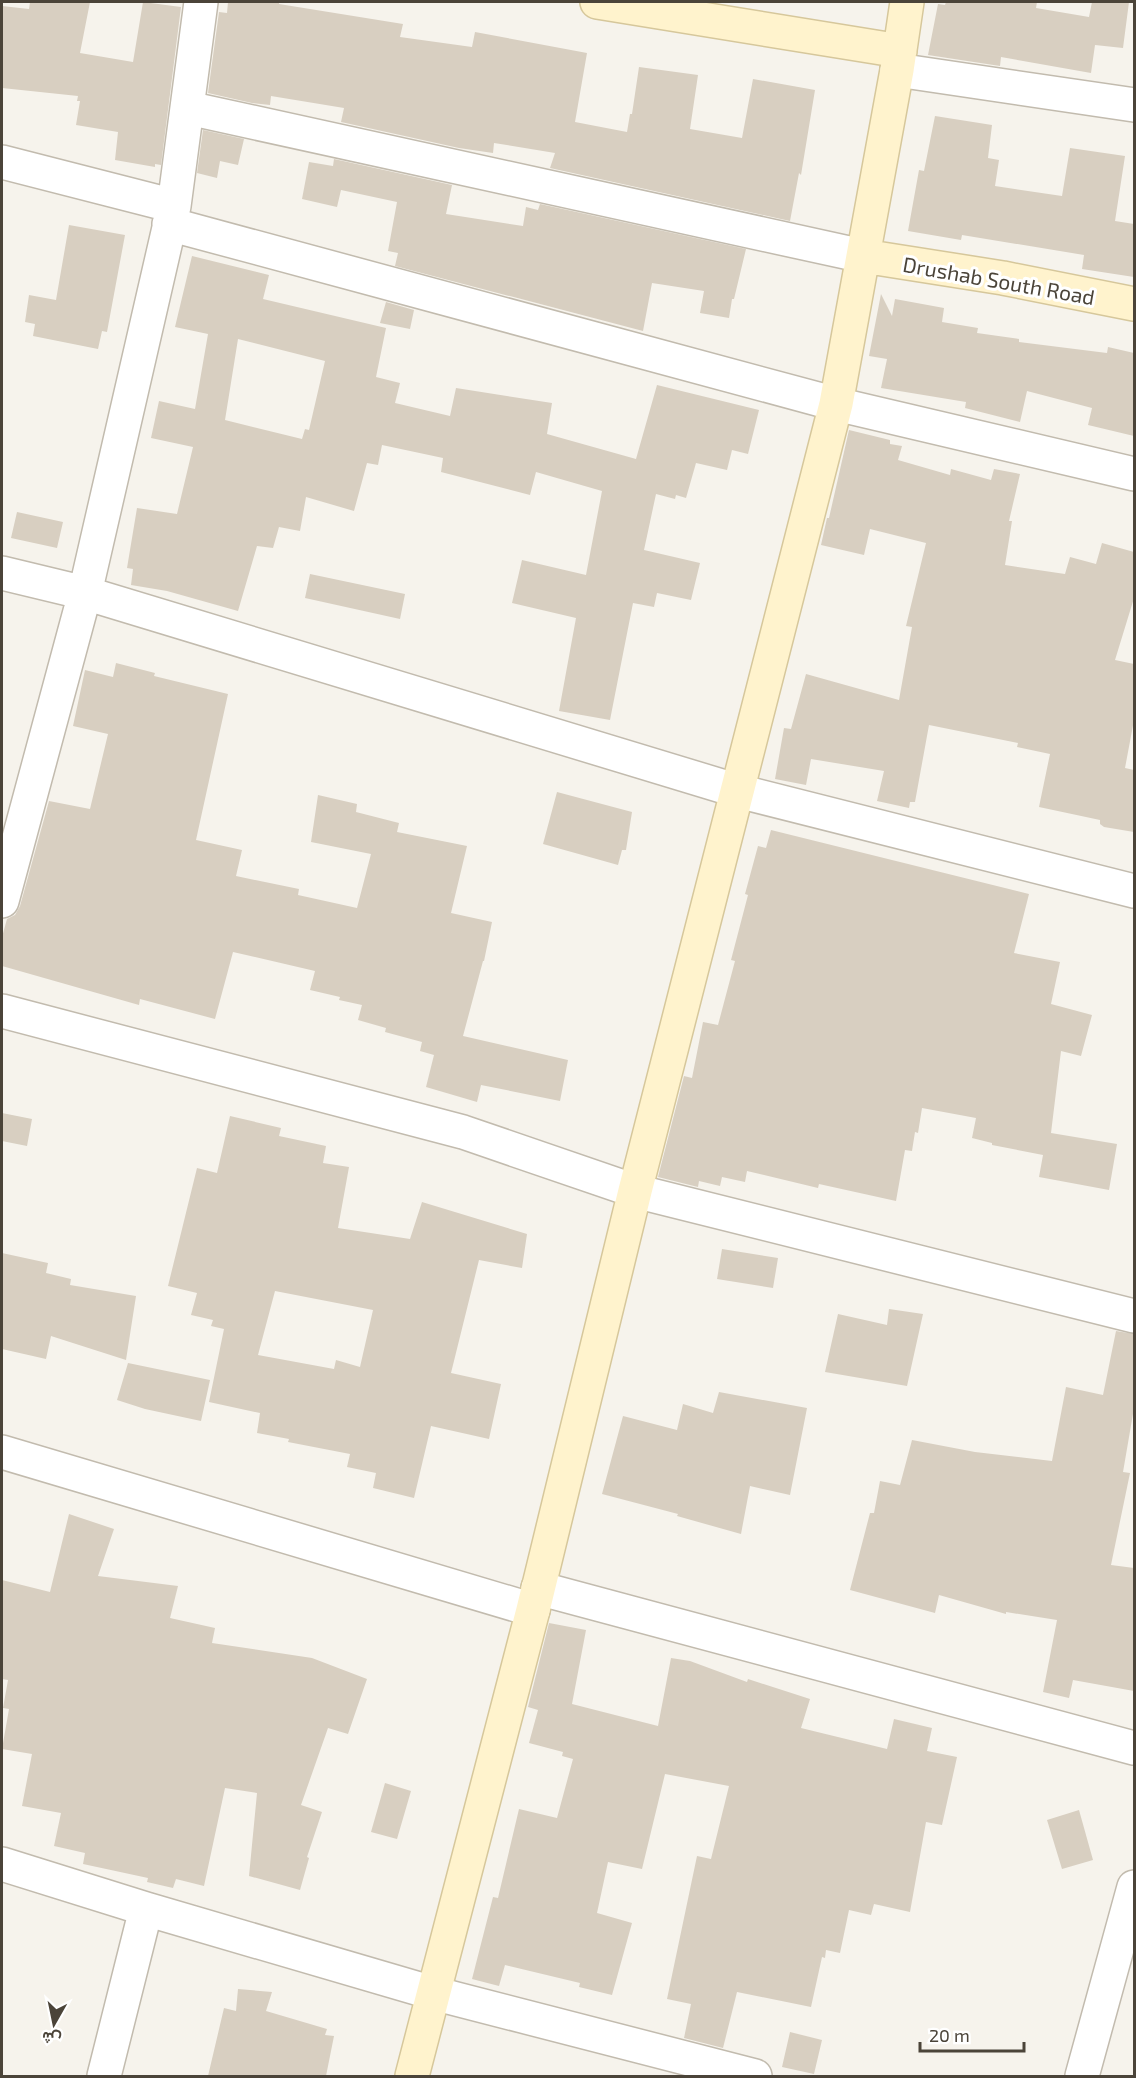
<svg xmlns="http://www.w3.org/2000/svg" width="1136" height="2078" viewBox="0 0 1136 2078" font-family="'Exo 2',Vazirmatn,sans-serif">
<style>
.building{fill:#d8cfc1;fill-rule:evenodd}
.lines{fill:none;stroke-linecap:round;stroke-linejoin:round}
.street-casing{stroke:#c2bbae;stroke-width:36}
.secondary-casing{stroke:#d6c79b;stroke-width:36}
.street{stroke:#fff;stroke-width:33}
.secondary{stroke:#fff3cd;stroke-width:33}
.labels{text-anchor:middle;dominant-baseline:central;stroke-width:6;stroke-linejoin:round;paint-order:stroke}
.street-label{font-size:21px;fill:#4b4439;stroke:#fff}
</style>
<rect width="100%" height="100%" fill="#f6f3ec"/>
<!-- building -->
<path class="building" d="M 30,2 L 90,2 L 80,53 L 133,62 L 143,2 L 181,7 L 161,165 L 155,164 L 155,167 L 115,160 L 118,132 L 76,125 L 80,101 L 77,101 L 78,96 L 2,88 L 2,6 L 29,9 Z
M 228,2 L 279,2 L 279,4 L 403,24 L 400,37 L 472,47 L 475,32 L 587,53 L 575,122 L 627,132 L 630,114 L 632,114 L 639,67 L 698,75 L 690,129 L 742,138 L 753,79 L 815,90 L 801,175 L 799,173 L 790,221 L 550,168 L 555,153 L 494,143 L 493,153 L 459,148 L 341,122 L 344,108 L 271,96 L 270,105 L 252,103 L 208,93 L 219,12 L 227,13 Z
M 946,2 L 1037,2 L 1036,8 L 1089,17 L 1092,2 L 1129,2 L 1123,48 L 1095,45 L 1091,73 L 1001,57 L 1000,66 L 928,55 L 938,4 L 945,5 Z
M 935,116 L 992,125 L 988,158 L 999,160 L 995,186 L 1062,196 L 1070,148 L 1125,156 L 1115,221 L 1134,224 L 1134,277 L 1082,269 L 1084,255 L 962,235 L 961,240 L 908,231 L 919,170 L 924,171 Z
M 203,130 L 244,139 L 238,165 L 220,161 L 217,178 L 197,173 Z
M 334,159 L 452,185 L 446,214 L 523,226 L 526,207 L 538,210 L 540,204 L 746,249 L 734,299 L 732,299 L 729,318 L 700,313 L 704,291 L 652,283 L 643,331 L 395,266 L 398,253 L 388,251 L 397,202 L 341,190 L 337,207 L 302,199 L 309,162 L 333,166 Z
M 69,225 L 125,235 L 107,332 L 102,331 L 98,349 L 33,336 L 35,324 L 25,322 L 29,295 L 56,300 Z
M 192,256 L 269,275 L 263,299 L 386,328 L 376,377 L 400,383 L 395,403 L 450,416 L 456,388 L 552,403 L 547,434 L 636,459 L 657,385 L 759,410 L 748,454 L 732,450 L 727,470 L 696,463 L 686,498 L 676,495 L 675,499 L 656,494 L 644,550 L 700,563 L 691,600 L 657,593 L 654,607 L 633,603 L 610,720 L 559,711 L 576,618 L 512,603 L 522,560 L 586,575 L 602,491 L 536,472 L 530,495 L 441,472 L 443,458 L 382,445 L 378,465 L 367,463 L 354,511 L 306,497 L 300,531 L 279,527 L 273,548 L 257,546 L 238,611 L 167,591 L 131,585 L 133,569 L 127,568 L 137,508 L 177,514 L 193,447 L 151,438 L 159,401 L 195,409 L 208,334 L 175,327 ZM 238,339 L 325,361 L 309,430 L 305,429 L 302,439 L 225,420 Z
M 881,294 L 892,316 L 895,299 L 944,308 L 942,322 L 978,328 L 977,333 L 1019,339 L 1019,342 L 1107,353 L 1108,347 L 1134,353 L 1134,436 L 1088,425 L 1092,408 L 1027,391 L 1020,422 L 965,408 L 966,402 L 881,388 L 887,359 L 869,356 Z
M 386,302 L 414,310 L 410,329 L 380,323 Z
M 849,430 L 890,440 L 890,444 L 902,446 L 898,460 L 950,475 L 951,469 L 991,480 L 994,469 L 1020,474 L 1009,521 L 1012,521 L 1005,565 L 1065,574 L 1070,557 L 1096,564 L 1102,543 L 1134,552 L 1134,598 L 1115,660 L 1134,664 L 1134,720 L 1125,768 L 1134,770 L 1134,832 L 1104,827 L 1100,824 L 1100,820 L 1039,807 L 1050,754 L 1017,747 L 1018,743 L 929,725 L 915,802 L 910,802 L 909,808 L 877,801 L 884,771 L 811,759 L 806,785 L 775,779 L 784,728 L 791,729 L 806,674 L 899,700 L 912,627 L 906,626 L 926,543 L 870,529 L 864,555 L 821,545 L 827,518 L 829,518 Z
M 17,512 L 63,522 L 57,548 L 11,538 Z
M 310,574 L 405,594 L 400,619 L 305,598 Z
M 116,663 L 155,673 L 154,676 L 228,694 L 196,840 L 242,850 L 236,876 L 299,889 L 298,895 L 357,908 L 371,854 L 311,842 L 318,795 L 357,804 L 356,812 L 399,823 L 397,832 L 467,846 L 451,913 L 492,922 L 484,961 L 483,961 L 463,1036 L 568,1060 L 560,1101 L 481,1085 L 477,1102 L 426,1087 L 434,1055 L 420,1051 L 422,1042 L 385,1032 L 386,1028 L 358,1020 L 362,1005 L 339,1000 L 340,997 L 310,990 L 315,971 L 233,952 L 215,1019 L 140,999 L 139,1005 L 2,966 L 2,937 L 7,919 L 15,915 L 20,906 L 49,801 L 90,809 L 108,734 L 73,726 L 85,670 L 113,677 Z
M 557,792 L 632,812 L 626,850 L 622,850 L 618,865 L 543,844 Z
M 771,830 L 1029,894 L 1014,953 L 1060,962 L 1051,1004 L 1092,1015 L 1081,1056 L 1061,1051 L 1051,1133 L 1117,1144 L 1109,1190 L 1039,1177 L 1043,1155 L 992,1145 L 992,1143 L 972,1138 L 976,1118 L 922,1108 L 918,1133 L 915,1132 L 912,1151 L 905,1150 L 896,1201 L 819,1184 L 818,1188 L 747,1171 L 745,1182 L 722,1177 L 720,1186 L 699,1181 L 698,1187 L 658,1177 L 684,1076 L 692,1078 L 703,1022 L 718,1025 L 735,961 L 731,960 L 748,895 L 745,894 L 758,846 L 766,848 Z
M 2,1113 L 32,1119 L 27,1146 L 2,1141 Z
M 230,1116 L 281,1128 L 279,1136 L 326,1146 L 323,1163 L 349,1167 L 338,1228 L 410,1239 L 422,1202 L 527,1234 L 522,1268 L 479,1260 L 451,1373 L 501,1384 L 489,1439 L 431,1426 L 414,1498 L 373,1488 L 376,1473 L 347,1467 L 350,1454 L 288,1442 L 289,1439 L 257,1433 L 260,1413 L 209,1402 L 224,1329 L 211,1326 L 213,1320 L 191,1315 L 197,1293 L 168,1286 L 197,1168 L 217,1173 ZM 275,1291 L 373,1310 L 360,1367 L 336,1360 L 334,1369 L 258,1355 Z
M 722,1249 L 778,1258 L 773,1288 L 717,1279 Z
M 2,1253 L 48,1263 L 46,1273 L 71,1279 L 70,1285 L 136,1296 L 126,1360 L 51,1336 L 46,1359 L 2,1349 Z
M 889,1309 L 923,1314 L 907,1386 L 825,1372 L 838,1314 L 887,1325 Z
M 1116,1331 L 1134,1334 L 1134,1408 L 1123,1472 L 1130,1473 L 1111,1565 L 1134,1568 L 1134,1691 L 1073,1680 L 1069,1698 L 1043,1692 L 1057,1620 L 1006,1612 L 1006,1614 L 939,1595 L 935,1613 L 850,1590 L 870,1513 L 874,1513 L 880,1481 L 900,1485 L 912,1440 L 975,1452 L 1052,1461 L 1066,1387 L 1103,1395 Z
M 128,1363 L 210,1380 L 201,1421 L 145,1409 L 117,1400 Z
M 719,1392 L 807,1408 L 790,1495 L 750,1486 L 741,1534 L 677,1516 L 678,1514 L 602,1494 L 623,1416 L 677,1430 L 683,1404 L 713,1413 Z
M 69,1514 L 114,1529 L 98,1576 L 178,1586 L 170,1618 L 215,1628 L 212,1643 L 312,1658 L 367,1679 L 348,1734 L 328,1728 L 301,1805 L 322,1812 L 307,1857 L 309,1858 L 300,1890 L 249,1876 L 257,1793 L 225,1788 L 204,1886 L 176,1879 L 173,1888 L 147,1882 L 148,1878 L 83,1864 L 85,1853 L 54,1846 L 61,1813 L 22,1806 L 32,1754 L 2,1749 L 9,1709 L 3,1708 L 8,1680 L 2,1679 L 2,1580 L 50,1592 Z
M 549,1623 L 586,1630 L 572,1704 L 658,1726 L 671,1658 L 690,1661 L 747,1682 L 748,1679 L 810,1699 L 801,1728 L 887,1749 L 894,1719 L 932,1728 L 927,1751 L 957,1757 L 942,1825 L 926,1822 L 910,1912 L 874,1904 L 871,1915 L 849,1910 L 840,1953 L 826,1950 L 825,1958 L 822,1957 L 811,2007 L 737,1992 L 723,2048 L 684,2038 L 691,2004 L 667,1999 L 697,1856 L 711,1859 L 729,1786 L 665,1774 L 642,1869 L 608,1862 L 597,1913 L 632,1923 L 612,1995 L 579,1987 L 580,1983 L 505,1965 L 499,1986 L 472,1979 L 493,1897 L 498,1898 L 519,1809 L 557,1818 L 573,1759 L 562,1756 L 563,1752 L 529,1743 L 538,1710 L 528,1707 Z
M 385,1783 L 411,1791 L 397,1839 L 371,1832 Z
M 1079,1810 L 1093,1860 L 1062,1869 L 1047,1820 Z
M 238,1989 L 272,1992 L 266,2011 L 327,2029 L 325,2035 L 334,2036 L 326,2076 L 208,2076 L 224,2008 L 236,2011 Z
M 790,2032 L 822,2040 L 814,2074 L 782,2067 Z"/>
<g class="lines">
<defs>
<path id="street" d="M 897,70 L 1134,105
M 188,108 L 863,256
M 2,162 L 174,206
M 169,224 L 836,404 L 1134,474
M 2,573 L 85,593 L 738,791 L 1134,891
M 2,901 L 85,593 L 174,206 L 201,2
M 2,1011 L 463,1132 L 635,1191 L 1134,1316
M 2,1452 L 533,1610
M 538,1588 L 1134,1748
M 2,1864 L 146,1909 L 433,1993 L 755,2076
M 104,2076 L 146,1909
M 1082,2076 L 1134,1887"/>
<path id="secondary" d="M 597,2 L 900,51
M 863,256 L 1003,278 L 1134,304
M 412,2076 L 533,1610 L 635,1191 L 836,404 L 897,70 L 907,2"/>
</defs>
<!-- street casing -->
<use href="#street" class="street-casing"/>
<!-- secondary casing -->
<use href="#secondary" class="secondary-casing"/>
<!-- street -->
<use href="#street" class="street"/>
<!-- secondary -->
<use href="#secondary" class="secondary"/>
</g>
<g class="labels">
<!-- street labels -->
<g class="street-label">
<text transform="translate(999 280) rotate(10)">Drushab South Road</text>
</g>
</g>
<!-- border -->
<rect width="1136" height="2078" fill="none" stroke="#4b4439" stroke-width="6"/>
<!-- north arrow -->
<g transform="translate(54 2024) rotate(189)" stroke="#ffffff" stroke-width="4.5" paint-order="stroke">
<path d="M0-4.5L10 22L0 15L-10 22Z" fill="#4b4439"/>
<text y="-9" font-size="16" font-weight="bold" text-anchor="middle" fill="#4b4439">ش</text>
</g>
<!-- scale -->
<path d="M920 2042v9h104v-9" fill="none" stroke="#4b4439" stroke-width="3"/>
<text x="929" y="2042" font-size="18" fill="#4b4439" stroke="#ffffff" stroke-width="4.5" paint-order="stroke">20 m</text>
</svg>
